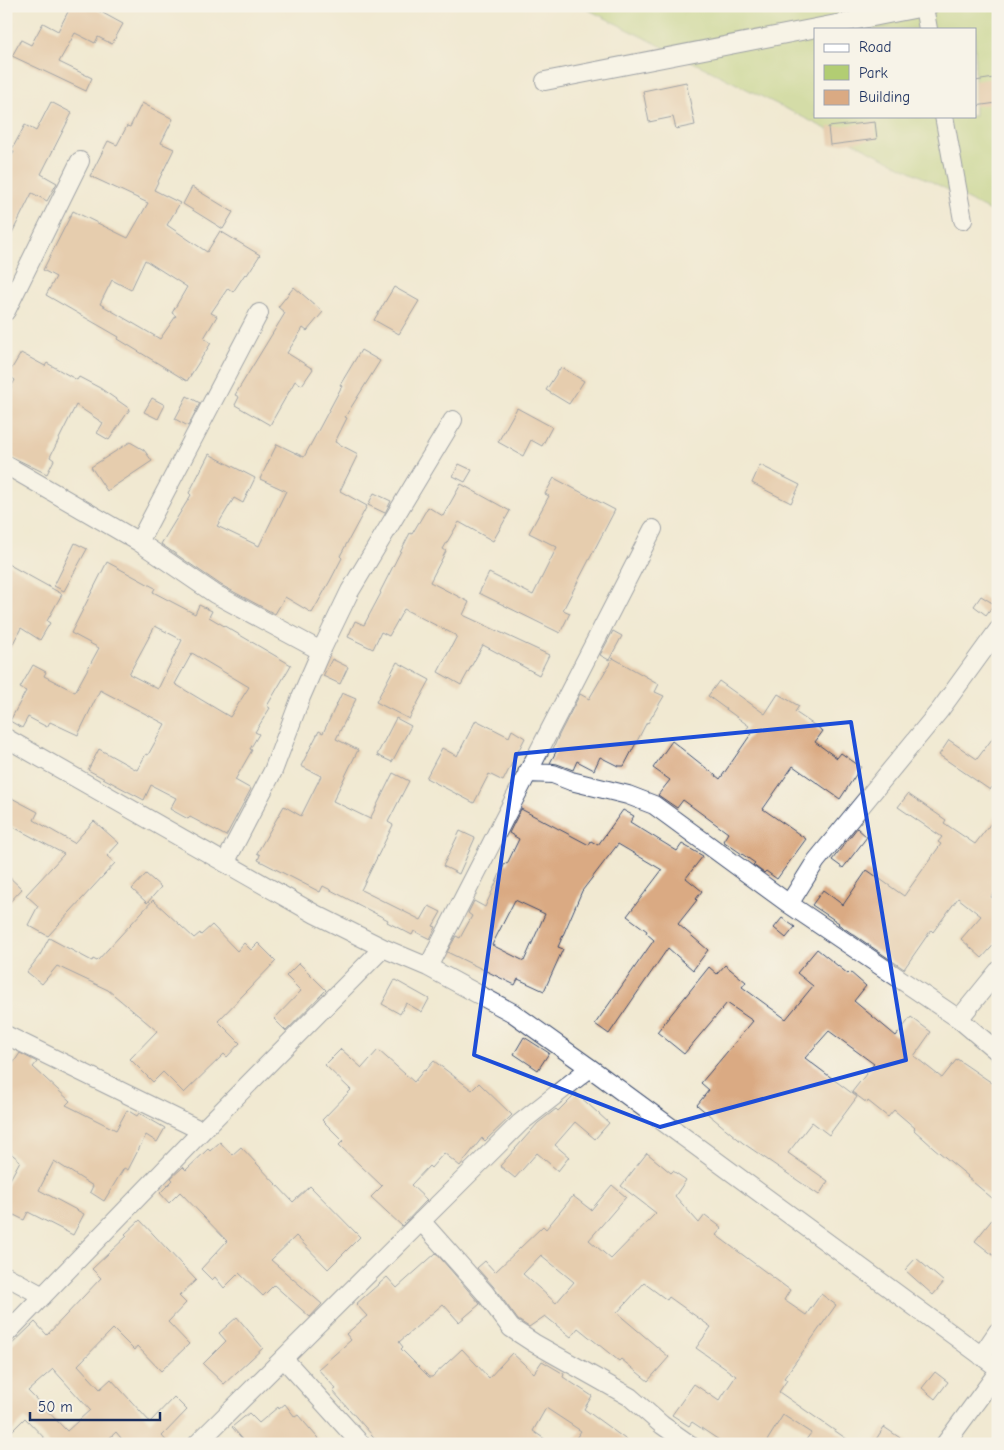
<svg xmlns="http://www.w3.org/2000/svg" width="1004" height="1450" viewBox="0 0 1004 1450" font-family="'Comic Neue',sans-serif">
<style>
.green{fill:#b2cd73;stroke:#667e68;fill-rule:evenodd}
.building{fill:#daaa83;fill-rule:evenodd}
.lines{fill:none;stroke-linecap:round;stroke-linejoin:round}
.minor-casing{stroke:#3b4b6f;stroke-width:20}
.minor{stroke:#fff;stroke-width:18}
.marked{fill:none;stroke:#1d4ed8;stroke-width:4;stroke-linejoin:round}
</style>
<rect width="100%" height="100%" fill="#f7f3e8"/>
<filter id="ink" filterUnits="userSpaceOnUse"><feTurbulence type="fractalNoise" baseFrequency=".02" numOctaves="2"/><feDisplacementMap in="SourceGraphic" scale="10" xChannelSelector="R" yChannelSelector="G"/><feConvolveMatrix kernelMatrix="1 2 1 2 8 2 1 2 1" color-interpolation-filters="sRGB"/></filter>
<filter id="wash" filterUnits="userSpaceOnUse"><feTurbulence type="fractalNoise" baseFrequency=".0096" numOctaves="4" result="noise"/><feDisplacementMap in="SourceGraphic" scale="20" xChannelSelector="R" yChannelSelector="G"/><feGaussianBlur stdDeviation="1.12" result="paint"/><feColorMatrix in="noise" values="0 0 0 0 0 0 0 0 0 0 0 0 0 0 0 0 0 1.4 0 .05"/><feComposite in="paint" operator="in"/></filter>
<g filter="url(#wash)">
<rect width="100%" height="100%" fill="#f1e9d2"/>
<!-- green -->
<path class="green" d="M 581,6 L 998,6 L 998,215 ZM 815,29 L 975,29 L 975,116 L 815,116 Z"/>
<g id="blocks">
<!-- building -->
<path class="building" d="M 71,6 L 90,6 L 123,24 L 112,44 L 98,37 L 95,43 L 75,33 L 59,62 L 92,78 L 86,91 L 12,56 L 21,40 L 31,45 L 43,23 L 58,31 Z
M 994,78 L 997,103 L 975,106 L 975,81 Z
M 686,82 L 695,125 L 676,129 L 673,117 L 649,122 L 643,91 Z
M 51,102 L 72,113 L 41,174 L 57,183 L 47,201 L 32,193 L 6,245 L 6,167 L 14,152 L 11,151 L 25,125 L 36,131 Z
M 142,103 L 173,119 L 161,143 L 174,149 L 154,190 L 180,203 L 167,225 L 207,252 L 220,231 L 260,255 L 247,275 L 245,274 L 233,292 L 228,288 L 211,313 L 217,316 L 204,338 L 211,343 L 187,381 L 118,339 L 119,337 L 46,295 L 56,277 L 43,270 L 73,211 L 128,238 L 148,203 L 90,176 L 108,141 L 117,145 L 127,126 L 130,127 ZM 145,260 L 187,287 L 172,313 L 176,316 L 160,339 L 100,304 L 112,280 L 131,290 Z
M 875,122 L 877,139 L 830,145 L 828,127 Z
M 192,187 L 233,212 L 223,229 L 183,204 Z
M 294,287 L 323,312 L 307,331 L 303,328 L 287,353 L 313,369 L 302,385 L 295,381 L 270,425 L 235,405 L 239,397 L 235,395 L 285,313 L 278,307 Z
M 394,287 L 419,301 L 399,334 L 374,320 Z
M 361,350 L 380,361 L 345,417 L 347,418 L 335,442 L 358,454 L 340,491 L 367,506 L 340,556 L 342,558 L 330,581 L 312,613 L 285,597 L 275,614 L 221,585 L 161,544 L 191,495 L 189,493 L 209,454 L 255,478 L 243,503 L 234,498 L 217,526 L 259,546 L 286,491 L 260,479 L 277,444 L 304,457 L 342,386 L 340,385 Z
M 21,353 L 45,366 L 47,363 L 77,380 L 79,377 L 100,388 L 130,409 L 109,440 L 97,433 L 103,423 L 76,405 L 50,457 L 54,460 L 47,474 L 6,454 L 6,396 L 15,380 L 8,375 Z
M 561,367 L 584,381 L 569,404 L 546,390 Z
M 187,396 L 200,403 L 188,426 L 175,419 Z
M 152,398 L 165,405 L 158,419 L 144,412 Z
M 517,408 L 552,427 L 542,446 L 531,440 L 523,456 L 498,442 Z
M 130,442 L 144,450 L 152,461 L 107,491 L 91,467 Z
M 459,464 L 472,470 L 465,482 L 453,476 Z
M 760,465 L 800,485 L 791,503 L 752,483 Z
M 554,478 L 615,510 L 563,610 L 570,613 L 560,633 L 479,593 L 489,573 L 533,595 L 557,547 L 529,533 L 549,496 L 545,494 Z
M 461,484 L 510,511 L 493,541 L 459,522 L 443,549 L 446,551 L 430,582 L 469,602 L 463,615 L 549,655 L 539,675 L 483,645 L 461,685 L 438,672 L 457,636 L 404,609 L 389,636 L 381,632 L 373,649 L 348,637 L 355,621 L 364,625 L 381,593 L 380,592 L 410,533 L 412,534 L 428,507 L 443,516 Z
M 374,493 L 391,501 L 385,513 L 368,505 Z
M 75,543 L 87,549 L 64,591 L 54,586 Z
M 107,562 L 155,588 L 153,592 L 195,614 L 199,605 L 212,611 L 209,617 L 291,665 L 267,706 L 270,708 L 255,732 L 259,734 L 250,749 L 252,750 L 235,780 L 251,789 L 226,836 L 190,817 L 188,819 L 170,809 L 176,798 L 151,785 L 144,800 L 88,770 L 99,749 L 137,770 L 146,754 L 148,755 L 165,724 L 100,690 L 78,735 L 50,722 L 47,727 L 28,717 L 22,728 L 10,721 L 26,691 L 20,688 L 33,665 L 46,672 L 44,676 L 75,692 L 99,648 L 71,633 ZM 155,626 L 182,640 L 158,689 L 129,674 ZM 192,653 L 249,687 L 230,717 L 175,684 Z
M 6,563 L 62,594 L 47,621 L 50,623 L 40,640 L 21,628 L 6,657 Z
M 981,596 L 994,604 L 986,615 L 974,606 Z
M 613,631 L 622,636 L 609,660 L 600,655 Z
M 613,658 L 659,684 L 655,692 L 664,696 L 648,723 L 647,722 L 624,766 L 618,766 L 600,757 L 594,770 L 577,761 L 573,770 L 557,764 L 550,763 L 557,750 L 553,749 L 559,735 L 580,694 L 589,699 Z
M 332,659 L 348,667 L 340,684 L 323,676 Z
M 397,662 L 430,680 L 409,719 L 376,702 Z
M 719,681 L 765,714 L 778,694 L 799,706 L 795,712 L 823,731 L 815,742 L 837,758 L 841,753 L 861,767 L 840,799 L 793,766 L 763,809 L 806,839 L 777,879 L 766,871 L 764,873 L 753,865 L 755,863 L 723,841 L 728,833 L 683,800 L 677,808 L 658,795 L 670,780 L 653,768 L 672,741 L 720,779 L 751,734 L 745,731 L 749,726 L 708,696 Z
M 342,693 L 356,699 L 336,739 L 358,750 L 333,801 L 370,819 L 393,773 L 409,781 L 388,822 L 393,825 L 361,890 L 421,920 L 429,906 L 441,912 L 433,926 L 436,927 L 430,939 L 414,931 L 412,935 L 387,922 L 388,920 L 323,886 L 320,892 L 258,860 L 260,855 L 257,853 L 284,806 L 301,816 L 321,776 L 301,766 L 319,731 L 323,733 Z
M 396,718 L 411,726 L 392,762 L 377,755 Z
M 476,720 L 509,737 L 512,730 L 525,738 L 503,781 L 489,774 L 474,803 L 426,778 L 442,748 L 457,756 Z
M 998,731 L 998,779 L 990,790 L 939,755 L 949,740 L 977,759 Z
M 908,794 L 946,820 L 944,823 L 975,844 L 998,814 L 998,888 L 991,897 L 998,902 L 998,940 L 982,958 L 961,939 L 981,916 L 958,898 L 933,932 L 931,930 L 904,969 L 838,924 L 839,923 L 812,905 L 823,890 L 843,905 L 867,870 L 904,896 L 941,844 L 938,842 L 942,837 L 898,807 Z
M 6,795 L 38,812 L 34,820 L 74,843 L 94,821 L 119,843 L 107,856 L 115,863 L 48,936 L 28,925 L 38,906 L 26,895 L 64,854 L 6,823 Z
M 521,809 L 589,845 L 591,841 L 598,845 L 623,810 L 634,816 L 630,822 L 677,851 L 682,844 L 703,856 L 686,878 L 702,891 L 696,899 L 697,900 L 678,924 L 708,950 L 693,970 L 668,948 L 609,1034 L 595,1024 L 654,940 L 646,933 L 647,931 L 627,916 L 662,870 L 618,844 L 582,891 L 558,947 L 563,949 L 544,991 L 518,979 L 515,985 L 447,952 L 456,936 L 460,938 L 472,916 L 468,913 L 474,901 L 485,907 L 505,863 L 507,864 L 519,839 L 509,833 ZM 515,900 L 545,914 L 524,961 L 492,945 Z
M 857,828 L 867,837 L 843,868 L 832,860 Z
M 460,831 L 475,838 L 459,874 L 443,866 Z
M 6,874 L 22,889 L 6,906 Z
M 146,874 L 161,887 L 147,903 L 132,889 Z
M 153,900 L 194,938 L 200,933 L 201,935 L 212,925 L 237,951 L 244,943 L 251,950 L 258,943 L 276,961 L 218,1021 L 240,1043 L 227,1057 L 224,1054 L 184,1093 L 163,1072 L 153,1082 L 130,1059 L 157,1031 L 108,990 L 57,966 L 42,984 L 27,972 L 40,955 L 49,938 L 92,961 L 93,959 L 97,961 Z
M 782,918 L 795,927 L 786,938 L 774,928 Z
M 817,949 L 848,974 L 850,972 L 866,986 L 854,1001 L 896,1036 L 911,1017 L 931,1032 L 914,1056 L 942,1078 L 957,1059 L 998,1087 L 998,1203 L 967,1177 L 968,1176 L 934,1148 L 914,1130 L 915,1128 L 894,1110 L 888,1117 L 868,1101 L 867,1103 L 852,1092 L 874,1064 L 829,1031 L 805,1058 L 857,1097 L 829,1135 L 812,1122 L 788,1153 L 828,1181 L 819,1195 L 743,1143 L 697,1105 L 709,1090 L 701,1083 L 753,1021 L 727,1003 L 684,1054 L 657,1032 L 709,967 L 717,974 L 725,965 L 746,982 L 742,987 L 786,1019 L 813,986 L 797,973 Z
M 299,963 L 326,990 L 286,1031 L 274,1019 L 301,991 L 286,976 Z
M 395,980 L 429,999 L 422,1012 L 406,1003 L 400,1014 L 382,1004 Z
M 524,1037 L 549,1053 L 538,1070 L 514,1054 Z
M 341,1049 L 362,1068 L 378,1050 L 414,1082 L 424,1070 L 425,1071 L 434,1061 L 472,1090 L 479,1083 L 512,1115 L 485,1141 L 482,1138 L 460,1166 L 444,1153 L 431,1168 L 429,1166 L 411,1185 L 427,1200 L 402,1226 L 371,1197 L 382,1186 L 339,1145 L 343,1141 L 322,1120 L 351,1090 L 325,1065 Z
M 20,1053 L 37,1062 L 33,1067 L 70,1101 L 66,1105 L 116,1130 L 127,1110 L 137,1116 L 139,1113 L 165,1128 L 157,1142 L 146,1135 L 128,1170 L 124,1168 L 104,1201 L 90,1192 L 93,1186 L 54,1161 L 39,1190 L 84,1214 L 73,1235 L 28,1212 L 24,1220 L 6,1211 L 6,1187 L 20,1161 L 6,1149 L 6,1074 Z
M 576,1093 L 609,1123 L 595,1139 L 575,1122 L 555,1145 L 569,1157 L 558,1171 L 537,1153 L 515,1178 L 500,1166 L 538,1123 L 556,1109 L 558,1111 Z
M 220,1142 L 232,1155 L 241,1147 L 293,1202 L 310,1186 L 360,1237 L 328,1269 L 296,1236 L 271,1260 L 322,1304 L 310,1317 L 274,1285 L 263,1296 L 239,1273 L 224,1288 L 215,1277 L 212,1280 L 201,1269 L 227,1241 L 180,1192 L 169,1203 L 160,1193 L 173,1180 L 171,1178 L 183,1167 L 186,1170 L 208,1149 L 210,1151 Z
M 647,1153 L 671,1173 L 673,1171 L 686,1180 L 675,1196 L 699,1223 L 705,1215 L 722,1228 L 716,1235 L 790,1290 L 784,1300 L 806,1315 L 821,1294 L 836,1305 L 784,1378 L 787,1380 L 779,1392 L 854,1444 L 803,1444 L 811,1433 L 783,1415 L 765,1444 L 725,1444 L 692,1422 L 689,1426 L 672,1415 L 694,1384 L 719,1401 L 736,1376 L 696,1348 L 711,1327 L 669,1297 L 667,1300 L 644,1283 L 617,1313 L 669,1357 L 648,1381 L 621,1359 L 619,1361 L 578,1328 L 571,1337 L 545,1316 L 529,1327 L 518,1320 L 493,1286 L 477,1268 L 485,1261 L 495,1272 L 543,1226 L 546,1229 L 573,1196 L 591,1210 L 612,1185 L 626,1197 L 589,1240 L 611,1259 L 656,1213 L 621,1186 ZM 541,1255 L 574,1282 L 556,1303 L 523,1274 Z
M 998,1212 L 998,1259 L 975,1241 Z
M 140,1220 L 196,1280 L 179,1296 L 186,1303 L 168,1322 L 189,1344 L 161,1371 L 137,1346 L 134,1350 L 113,1329 L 78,1365 L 100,1389 L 111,1379 L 150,1422 L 174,1397 L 187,1410 L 162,1436 L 169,1444 L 126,1444 L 116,1432 L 103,1444 L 50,1444 L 25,1418 L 6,1437 L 6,1350 L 35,1322 L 47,1335 L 101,1278 L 92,1269 L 127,1236 L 125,1234 ZM 53,1369 L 90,1410 L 67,1431 L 28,1391 Z
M 436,1253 L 480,1304 L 459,1322 L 443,1304 L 399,1342 L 403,1347 L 401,1349 L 429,1377 L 432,1377 L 462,1349 L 489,1378 L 512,1353 L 534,1373 L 542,1361 L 564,1374 L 563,1377 L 592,1396 L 584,1409 L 632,1444 L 572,1444 L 581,1431 L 546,1408 L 533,1431 L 552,1444 L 380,1444 L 333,1391 L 336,1389 L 318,1369 L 351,1340 L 346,1334 L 367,1316 L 356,1304 L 387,1277 L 397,1288 Z
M 916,1258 L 944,1282 L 933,1295 L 905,1270 Z
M 237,1317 L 263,1348 L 224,1384 L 203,1364 L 226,1341 L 219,1333 Z
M 935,1372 L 948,1382 L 935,1399 L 922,1388 Z
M 285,1404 L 295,1417 L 298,1415 L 323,1444 L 247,1444 L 232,1427 L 249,1413 L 259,1423 L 278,1407 L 279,1409 Z
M 884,1427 L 909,1444 L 873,1444 Z"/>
</g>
</g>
<g filter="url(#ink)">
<use href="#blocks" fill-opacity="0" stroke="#3b4b6f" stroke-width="1"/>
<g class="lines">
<defs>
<path id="minor" d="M 924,7 L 928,29
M 545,81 L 929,6
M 944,116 L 963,220
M 6,311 L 80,161
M 6,465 L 139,542 L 215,594 L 321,651
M 139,542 L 259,313
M 6,738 L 315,914 L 383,948 L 428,967 L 513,1013 L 590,1068 L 998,1368
M 527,773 L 553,774 L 571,781 L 628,795 L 654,805 L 789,904 L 959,1019 L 998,1052
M 225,863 L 273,771 L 301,697 L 321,651 L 350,591 L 453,420
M 789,904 L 816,861 L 940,710 L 998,630
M 428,967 L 653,529
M 959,1019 L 998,971
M 6,1035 L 202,1131
M 421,1221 L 485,1293 L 511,1328 L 534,1343 L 630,1397 L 662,1425 L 689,1444
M 6,1276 L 43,1296
M 6,1334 L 202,1131 L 383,948
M 981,1356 L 998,1331
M 284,1359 L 361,1444
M 197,1444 L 520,1123 L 590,1068
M 945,1444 L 998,1372"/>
</defs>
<!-- minor casing -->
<use href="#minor" class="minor-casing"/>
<!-- minor -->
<use href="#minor" class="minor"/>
</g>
</g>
<!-- marked area -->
<path d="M0 0H1004V1450H0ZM 851,722 L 906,1060 L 660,1127 L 474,1055 L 516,754 Z" fill="#f1e9d2" fill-opacity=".55" fill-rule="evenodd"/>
<path class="marked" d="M 851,722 L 906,1060 L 660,1127 L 474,1055 L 516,754 Z"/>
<!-- margin -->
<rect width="1004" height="1450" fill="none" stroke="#f7f3e8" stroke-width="25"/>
<!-- legend -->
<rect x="814" y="28" width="162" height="90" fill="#f7f3e8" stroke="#9fa5b1"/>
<rect x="824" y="44" width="25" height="8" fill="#ffffff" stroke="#9fa5b1"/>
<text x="859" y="52" font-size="15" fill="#1b2f5e">Road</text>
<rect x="824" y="65" width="25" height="15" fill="#b2cd73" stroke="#9fa5b1"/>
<text x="859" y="78" font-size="15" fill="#1b2f5e">Park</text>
<rect x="824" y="90" width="25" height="15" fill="#daaa83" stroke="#9fa5b1"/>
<text x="859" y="102" font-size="15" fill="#1b2f5e">Building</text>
<!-- scale -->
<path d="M30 1412v8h130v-8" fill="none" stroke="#1b2f5e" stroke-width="2.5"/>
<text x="38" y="1412" font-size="15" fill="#1b2f5e" stroke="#f7f3e8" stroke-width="4" paint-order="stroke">50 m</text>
</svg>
